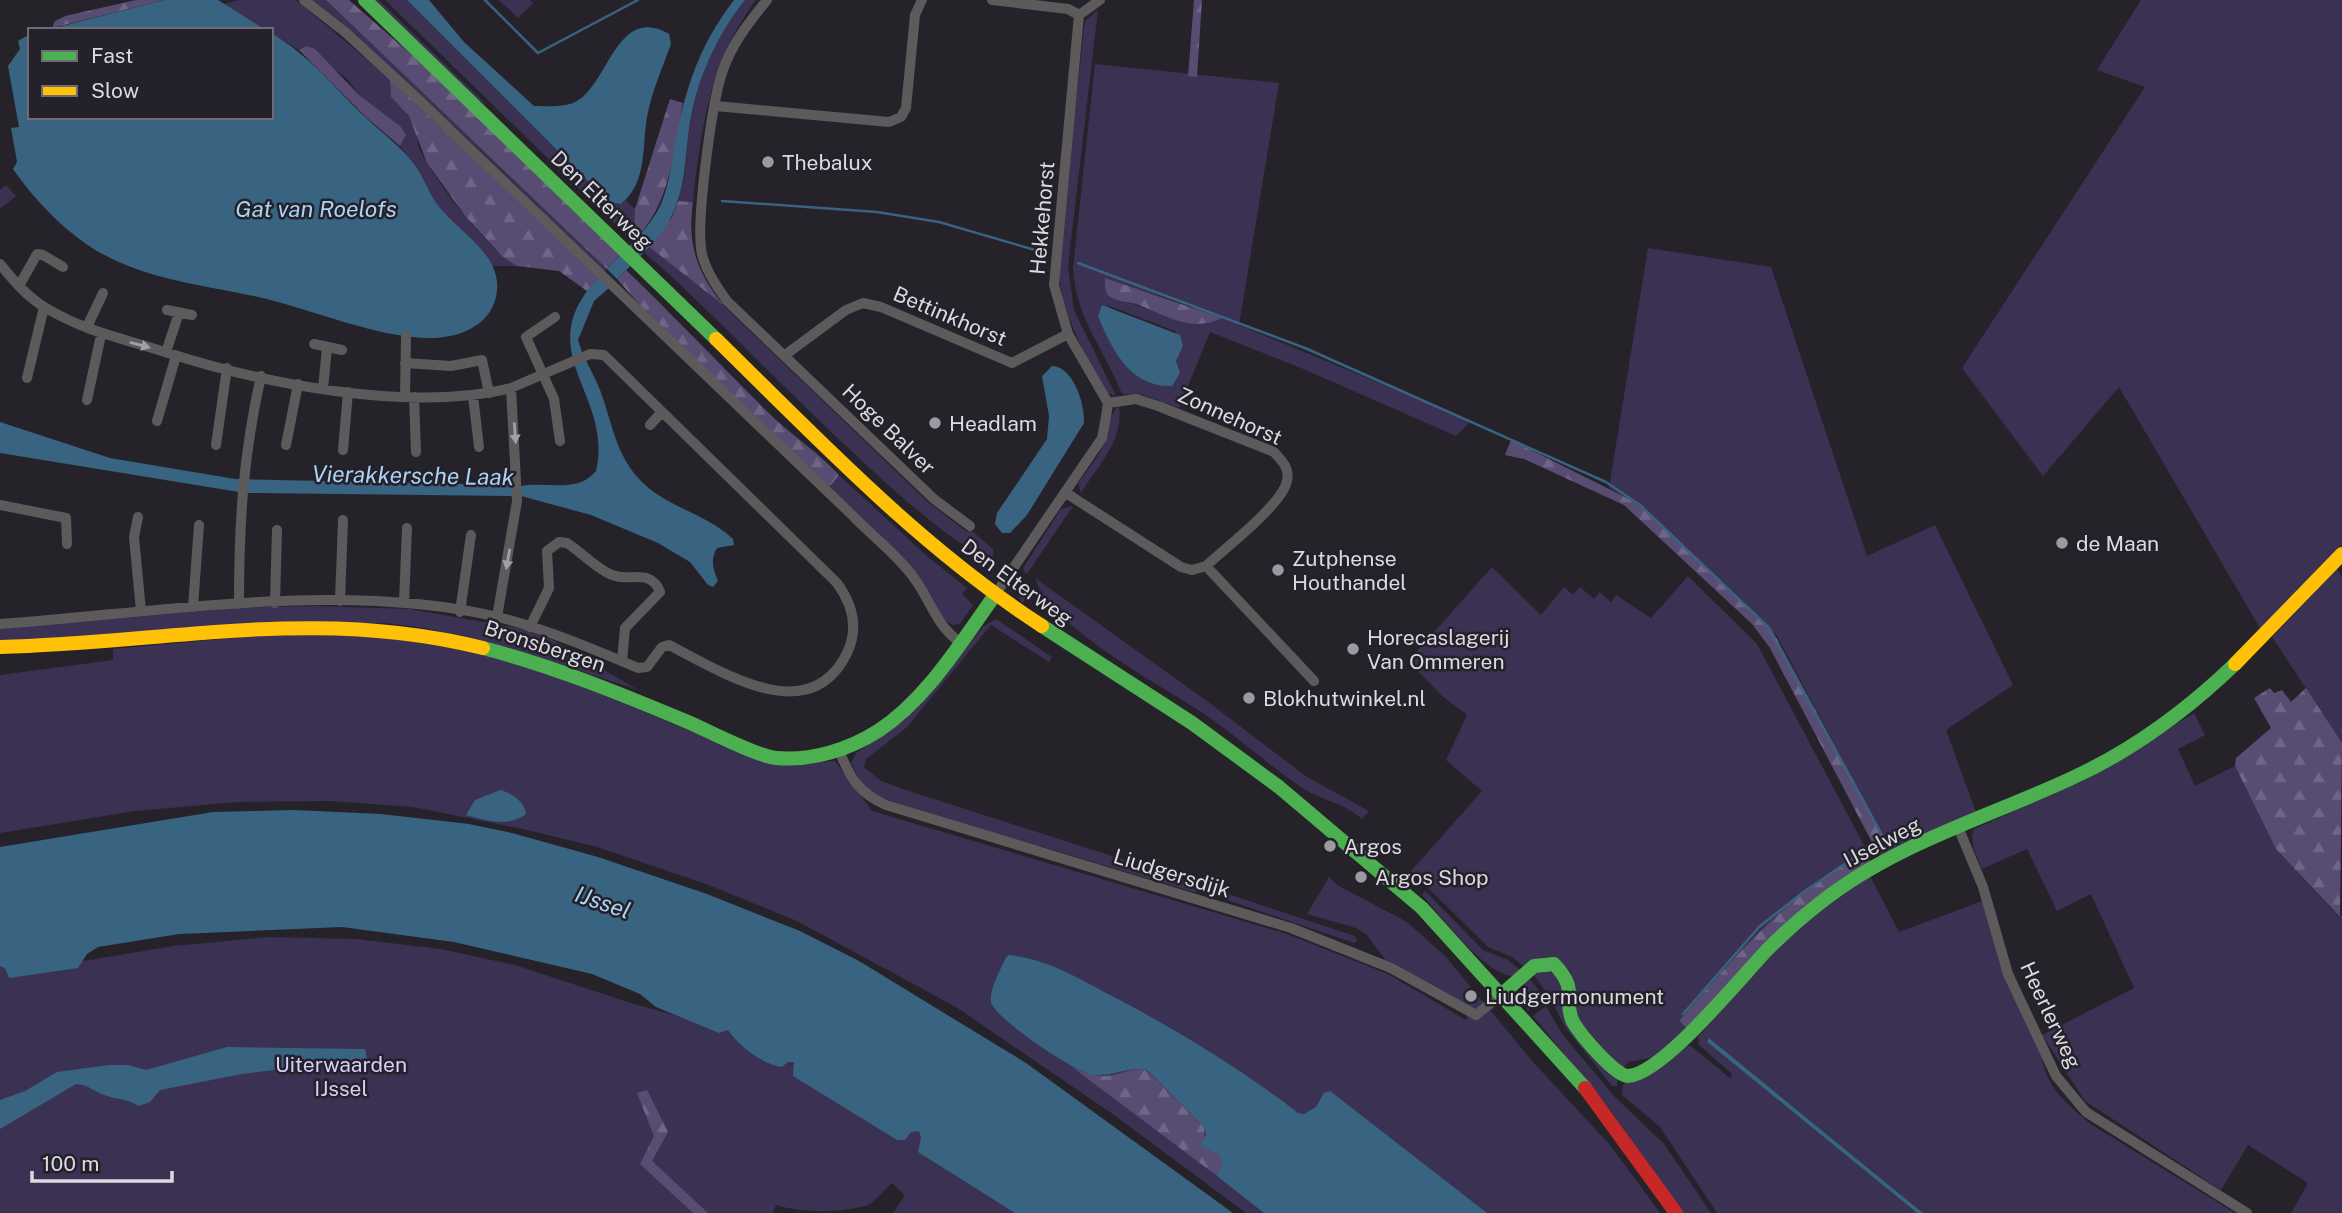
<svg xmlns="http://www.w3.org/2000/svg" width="2342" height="1213" viewBox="0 0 2342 1213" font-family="'Public Sans',sans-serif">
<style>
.green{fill:#3b3152;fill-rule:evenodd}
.forest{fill:url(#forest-firs)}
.water{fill:#386381}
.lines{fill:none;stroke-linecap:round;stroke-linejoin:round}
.stream{stroke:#386381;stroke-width:2.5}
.street{stroke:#5c5a5b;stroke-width:10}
.fast{stroke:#4caf50;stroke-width:14}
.slow{stroke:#ffc107;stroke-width:14}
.jam{stroke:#c62828;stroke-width:14}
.oneway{fill:#a2a0a4}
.poi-dot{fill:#9b9aa0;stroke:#24212b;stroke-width:2.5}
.labels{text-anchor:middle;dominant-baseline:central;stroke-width:5;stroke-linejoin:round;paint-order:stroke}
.poi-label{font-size:21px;fill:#dbdae0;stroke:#24212b;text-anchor:start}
.street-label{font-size:21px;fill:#dbdae0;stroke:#24212b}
.park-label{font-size:21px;fill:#d9cdf9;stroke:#24212b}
.water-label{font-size:23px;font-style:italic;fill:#aad4f3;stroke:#24212b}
</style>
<defs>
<pattern id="forest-firs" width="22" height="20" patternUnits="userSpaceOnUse" patternTransform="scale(1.75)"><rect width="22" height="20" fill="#584c73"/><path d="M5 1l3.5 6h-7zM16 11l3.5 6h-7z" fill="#6f6587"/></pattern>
</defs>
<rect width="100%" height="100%" fill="#252329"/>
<!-- green -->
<path class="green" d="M 239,0 L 296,0 L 390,79 L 391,97 C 401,107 413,118 417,132 C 418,137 417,143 419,148 C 436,183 485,246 517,266 L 490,266 C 479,243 458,231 443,212 C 426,191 418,168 400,146 L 406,135 L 359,95 L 348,80 L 306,46 L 299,50 L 271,33 L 271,30 L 266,30 L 224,4 Z
M 309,0 L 326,0 L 607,269 L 603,273 C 510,177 413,84 309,0 Z
M 370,0 L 379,0 L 487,105 L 468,93 Z
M 385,0 L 407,0 L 609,202 L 621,204 L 626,200 L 635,209 L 633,241 Z
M 499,0 L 530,0 L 533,3 L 518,18 Z
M 745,0 L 756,0 C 710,61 701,128 693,202 L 678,201 C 687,175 686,146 691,119 C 698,76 718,34 745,0 Z
M 2141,0 L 2342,0 L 2342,545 L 2261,630 L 2119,387 L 2043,476 L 1962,368 L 2145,87 L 2097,70 Z
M 1098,10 L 1068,266 L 1074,310 L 1116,396 L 1105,392 C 1083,351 1060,311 1058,263 L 1084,28 L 1085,21 Z
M 1095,64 L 1279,83 L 1239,325 L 1471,421 L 1456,436 L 1301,368 L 1210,332 L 1179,408 L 1143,395 L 1122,394 C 1104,347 1077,323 1073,268 ZM 1105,279 L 1106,279 L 1194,307 L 1147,308 L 1111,298 ZM 1107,305 L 1175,331 L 1183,346 L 1176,361 Z
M 6,185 L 16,196 L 0,209 L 0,190 Z
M 648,246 L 723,305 L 928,502 L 967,532 L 970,529 L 993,549 L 993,556 C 946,563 704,299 650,258 L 644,252 Z
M 1648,248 L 1771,267 L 1867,556 L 1935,525 L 2013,685 L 1946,730 L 1977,815 L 1881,857 L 1874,846 L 1884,838 L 1776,634 L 1652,516 L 1637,503 L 1609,488 Z
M 1119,406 C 1124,440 1098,466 1081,493 L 1078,483 C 1088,469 1102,453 1107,436 C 1111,424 1108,416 1119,406 Z
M 839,475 L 928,557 L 967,588 L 962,594 L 973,605 L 960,624 L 953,625 L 944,620 L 926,589 L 828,489 Z
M 1073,506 L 1027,574 L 1025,573 L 1023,568 L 1061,509 Z
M 1492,567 L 1541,615 L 1564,587 L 1573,595 L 1580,587 L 1594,599 L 1600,592 L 1611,602 L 1616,595 L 1651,618 L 1688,576 L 1757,644 L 1866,849 C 1784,899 1742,949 1680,1020 L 1689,1030 L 1655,1057 L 1628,1062 L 1622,1070 L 1579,1020 L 1570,971 L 1558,960 L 1545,957 L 1524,967 L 1512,957 L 1488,947 L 1411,871 L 1482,791 L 1446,760 L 1467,715 L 1441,695 L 1408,661 Z
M 2337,569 L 2342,577 L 2342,743 L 2272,637 Z
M 1021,577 L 1031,591 L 1022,604 L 1016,588 Z
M 1035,578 L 1207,701 L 1307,777 L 1369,811 L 1362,819 C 1344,803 1321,800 1301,787 C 1267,764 1237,736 1203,713 C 1159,684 1050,627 1035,578 Z
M 315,606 L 409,609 L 524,629 L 553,640 L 638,690 L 514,649 L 425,628 L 386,623 L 0,642 L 0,627 L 225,608 Z
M 996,619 L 1052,657 L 1049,662 L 991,625 L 906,728 L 866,759 L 864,767 L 881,781 L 903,789 L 1199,884 L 1198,891 L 1202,892 L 1193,892 L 1040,846 L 1036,848 L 879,797 L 865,789 L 851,763 L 856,753 L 904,720 L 984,626 Z
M 326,634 L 413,638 L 515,659 L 747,754 L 817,762 L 835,761 L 872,811 L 1287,934 L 1388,974 L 1466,1020 L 1471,1010 L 1387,962 L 1367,935 L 1356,928 L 1307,914 L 1329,877 L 1337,885 L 1407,922 L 1445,956 L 1533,1062 L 1610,1145 L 1660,1213 L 1246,1213 L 1114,1115 L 956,1007 L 797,921 L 706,884 L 597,847 L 523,829 L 413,807 L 331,801 L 238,802 L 135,811 L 0,833 L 0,675 L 113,660 L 113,649 L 253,636 Z
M 2194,713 L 2205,735 L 2178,749 L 2195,786 L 2235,766 L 2276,849 L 2339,917 L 2342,915 L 2342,1213 L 2291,1213 L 2308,1183 L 2248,1145 L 2221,1190 L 2085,1101 L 2042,1035 L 2134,988 L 2091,894 L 2057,911 L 2027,849 L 1982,869 C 1977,857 1969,841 1974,829 L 2083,781 Z
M 1870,876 L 1899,932 L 1985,900 L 2037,1042 L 2047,1076 L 2057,1093 L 2075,1111 L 2092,1125 L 2235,1213 L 1923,1213 L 1709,1038 L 1707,1042 L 1917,1213 L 1717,1213 L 1660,1127 L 1622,1095 L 1623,1084 L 1686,1045 L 1691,1046 L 1730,1078 L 1732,1074 L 1699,1045 L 1698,1037 L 1781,945 L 1818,912 Z
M 1425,891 L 1483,950 L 1508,960 L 1521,971 L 1511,976 C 1483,972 1441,916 1422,895 Z
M 1225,893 L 1355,936 L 1357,941 L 1354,943 L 1224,899 Z
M 268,937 L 356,939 L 441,949 L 515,965 L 634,1004 L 729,1030 L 791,1059 L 919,1130 L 1038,1213 L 893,1213 L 905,1195 L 892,1183 C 885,1190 876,1200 868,1205 C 841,1213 803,1213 776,1205 L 773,1213 L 0,1213 L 0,965 L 66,964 L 174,946 Z
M 1544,969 C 1574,980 1557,998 1567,1020 C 1574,1035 1605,1065 1618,1079 L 1617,1086 L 1612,1086 L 1565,1027 L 1550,997 L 1532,973 Z
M 1527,976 L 1543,995 L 1528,1011 L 1519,996 Z
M 1546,1006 L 1562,1034 L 1614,1096 L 1664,1144 L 1711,1213 L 1681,1213 L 1613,1114 L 1533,1016 Z"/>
<!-- forest -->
<path class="forest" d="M 136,0 L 165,0 L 52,28 L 55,21 L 65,16 Z
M 326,0 L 349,0 L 421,63 L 620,255 L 607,269 Z
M 1194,0 L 1202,0 L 1197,77 L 1188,76 Z
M 306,46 L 315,49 L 359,95 L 401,127 L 406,135 L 400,146 L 367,118 L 299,50 Z
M 390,79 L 598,278 L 587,291 L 559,271 L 517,266 L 503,257 L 466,217 L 427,163 L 409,116 L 391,97 Z
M 670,99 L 683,103 C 673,152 671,206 633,241 L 635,209 Z
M 678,201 L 693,202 C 687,245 697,272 723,305 L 648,246 L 672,217 Z
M 626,270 C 677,319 725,370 775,419 C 797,439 820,454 839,475 L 828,489 L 639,304 L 617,279 Z
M 1105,278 L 1222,318 C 1192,333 1167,316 1139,305 C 1131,302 1119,302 1112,298 C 1104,294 1105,286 1105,278 Z
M 1511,440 L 1637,503 L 1771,628 L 1885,838 L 1874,846 L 1770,648 L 1752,624 L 1624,505 L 1524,459 L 1505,455 Z
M 2270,688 L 2274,693 L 2282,690 L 2291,702 L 2306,688 L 2342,743 L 2340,917 L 2276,849 L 2235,766 L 2236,758 L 2271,728 L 2254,698 Z
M 1866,849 L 1871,862 L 1689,1030 L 1679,1021 C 1741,949 1784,899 1866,849 Z
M 1072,1067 C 1085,1073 1098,1078 1112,1075 C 1125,1073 1133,1067 1146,1070 L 1204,1127 L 1205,1146 L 1219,1155 L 1222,1164 L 1217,1176 Z
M 647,1090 L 668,1132 L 652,1161 L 708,1213 L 693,1213 L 640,1164 L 654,1136 L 637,1093 Z"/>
<!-- water -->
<path class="water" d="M 165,0 L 218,0 L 266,30 L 46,30 Z
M 407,0 L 429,0 L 464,42 L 534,106 C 547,106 565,108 577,101 C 609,83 617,4 669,34 L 671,44 C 663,66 653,89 648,112 C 641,144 649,181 621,204 L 609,202 Z
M 734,0 L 745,0 C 718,34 699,75 691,117 C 685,149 687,183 673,213 C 662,238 636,260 617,279 L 607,269 C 626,248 649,230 661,204 C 670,183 672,158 676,136 C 688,81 700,45 734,0 Z
M 271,33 C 309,55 334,87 365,117 C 382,133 400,145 414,164 C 423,176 427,189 435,201 C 453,229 501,252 497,290 C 494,326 458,339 426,338 C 379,337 314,311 267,299 C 217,287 166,283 119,262 C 76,244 39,206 13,169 L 17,162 L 11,128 L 19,127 L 8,66 L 20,49 L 18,41 L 30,34 L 30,117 L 271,117 Z
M 598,278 L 609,288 L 594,301 L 578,340 C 583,358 593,372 600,390 C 614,427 616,462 650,489 C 675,509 709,516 733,539 L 734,545 L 717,548 C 710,560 713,569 718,581 L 713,587 L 708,585 L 690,562 L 658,543 L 591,515 L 521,496 L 521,486 C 547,481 577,494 596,471 C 614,393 528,353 598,278 Z
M 1102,305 L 1180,335 L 1183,346 L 1176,361 L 1180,373 L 1172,386 C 1130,388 1111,348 1098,316 Z
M 1052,366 C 1074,367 1085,405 1084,423 L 1027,515 L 1010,533 L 1002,533 L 995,524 L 997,513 L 1047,439 L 1049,416 L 1042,376 Z
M 0,422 L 110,458 L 235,479 L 515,485 L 515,496 L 245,493 L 0,453 Z
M 500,790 C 511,792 526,803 526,814 C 509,828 485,820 466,815 L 475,800 Z
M 293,810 L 381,814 L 469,824 L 512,833 L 598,857 L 707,894 L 800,931 L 859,961 L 1026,1063 L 1233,1213 L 1015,1213 L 918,1152 L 921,1138 L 919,1131 L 911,1132 L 905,1140 L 897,1140 L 793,1076 L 794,1062 L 788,1062 L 782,1067 C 761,1064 738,1045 728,1030 L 719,1033 L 656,1007 L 640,994 L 592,974 L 454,942 L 342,927 L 179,934 L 98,947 L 87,954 L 78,968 L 9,978 L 5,968 L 0,966 L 0,847 L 213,812 Z
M 1009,955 C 1048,959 1078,978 1112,996 C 1177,1030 1240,1068 1298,1113 L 1304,1114 L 1316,1107 L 1324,1093 L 1330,1091 L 1487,1213 L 1264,1213 L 1217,1176 L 1222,1164 L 1219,1155 L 1200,1145 L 1206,1135 L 1204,1127 L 1147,1070 C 1128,1066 1113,1077 1094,1075 C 1077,1074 994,1018 991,1002 C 989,989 1001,969 1006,957 Z
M 1709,1038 L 1923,1213 L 1917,1213 L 1707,1042 Z
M 227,1047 L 365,1049 L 367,1059 L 242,1074 L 160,1090 L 150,1102 L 139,1106 C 125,1098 118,1100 104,1095 C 93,1091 89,1085 76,1084 L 0,1129 L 0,1100 L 25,1091 L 57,1072 L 109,1065 L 128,1065 L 146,1070 Z"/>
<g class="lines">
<!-- stream -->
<path class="stream" d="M 485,0 L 538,53 L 638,0
M 722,201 L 877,212 L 939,222 L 1042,252
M 1078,263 L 1305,348 L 1606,482 L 1640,505 L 1767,626 L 1880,832 L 1878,841
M 1683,1014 L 1759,927 L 1802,893 L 1864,851"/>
<!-- street -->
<path class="street" d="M 304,0 L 345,32 L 420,101 L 853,516 C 872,536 898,555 914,578 C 931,601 936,626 961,643
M 767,0 C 749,22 731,45 722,73 C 712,103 695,225 702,254 C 706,271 717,287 727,301 L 934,499 L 970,526
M 992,0 L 1068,9 L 1079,15 L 1054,285 L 1068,334 L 1108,403 L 1106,417 L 1102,438 L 995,595
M 1079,15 L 1100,0
M 716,106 L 889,122 L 901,117 L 906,108 L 915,15 L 922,0
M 0,264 C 13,280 27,297 46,308 C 86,332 122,338 165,352 C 264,384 410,413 511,388 L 517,501 L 497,617
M 19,286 L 37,254 L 43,255 L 63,267
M 167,310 L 192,315
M 555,317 L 526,337 L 554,399 L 560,441
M 87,327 L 103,293
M 314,344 L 342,350
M 166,352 L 179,313
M 785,355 L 846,310 L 863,303 L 881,307 L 1012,363 L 1068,334
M 405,363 L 451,366 L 482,360 L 489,393
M 27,378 L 44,307
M 323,388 L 327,348
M 473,396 L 479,447
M 405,397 L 406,336
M 414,397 L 416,452
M 87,400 L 101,335
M 157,421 L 176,356
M 650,425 L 661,413
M 216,445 L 227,368
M 286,445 L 298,384
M 343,450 L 348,392
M 1066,493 L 1181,567 L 1192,570 L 1206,566 C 1225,548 1282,505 1287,481 C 1290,468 1282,461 1274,452 L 1158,406 L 1136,399 L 1108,403
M 0,505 L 66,518 L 67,544
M 138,517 L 134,537 L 141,611
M 1206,566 L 1314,681
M 340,601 L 343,520
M 275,603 L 277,530
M 404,603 L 407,528
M 239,604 C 239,522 243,456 261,376
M 193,607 L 199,525
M 460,612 L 471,535
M 0,624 C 158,613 342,580 498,617 C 546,629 593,649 638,668 L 647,667 L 662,647 L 669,645 C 722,672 810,730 847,653 C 859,628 853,605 837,583 L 604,355 L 590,354 L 511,388
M 530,627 L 549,588 L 547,551 L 559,542 L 567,543 C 581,552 597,569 612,575 C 630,582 651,568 660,592 L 625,628 L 622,661
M 840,753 C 851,779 859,793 886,805 L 1291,928 L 1391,968 L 1476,1015 L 1501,995
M 1958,827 L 1983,887 L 2008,974 L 2056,1076 L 2086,1112 L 2247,1213"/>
<!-- fast -->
<path class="fast" d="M 365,0 L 716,339
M 1042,626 L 1192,723 L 1279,787 L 1422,908 L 1585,1088
M 483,648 C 553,666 621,694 688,722 C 709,731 756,756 776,758 C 812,761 848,750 878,731 C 927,699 961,642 995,595
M 1501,995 L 1534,966 L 1554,964 C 1580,991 1562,998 1573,1022 C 1580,1034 1615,1076 1628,1076 C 1663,1074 1742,976 1768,949 C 1784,933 1802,917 1820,903 C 1894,844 1986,818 2070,779 C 2132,751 2186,711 2235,664"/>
<!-- slow -->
<path class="slow" d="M 716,339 C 819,440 920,547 1042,626
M 0,647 C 167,643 317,606 483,648
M 2235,664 L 2342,554"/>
<!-- jam -->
<path class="jam" d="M 1585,1088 L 1676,1213"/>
</g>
<!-- one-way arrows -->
<defs><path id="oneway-solid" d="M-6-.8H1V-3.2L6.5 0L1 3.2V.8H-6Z" transform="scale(1.75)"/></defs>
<g class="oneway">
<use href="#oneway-solid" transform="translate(140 345) rotate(15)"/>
<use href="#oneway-solid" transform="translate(515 433) rotate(86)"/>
<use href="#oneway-solid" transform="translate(508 559) rotate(100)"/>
</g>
<!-- markers -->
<g class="poi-dot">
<circle cx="768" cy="162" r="7"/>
<circle cx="935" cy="423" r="7"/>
<circle cx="2062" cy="543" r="7"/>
<circle cx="1278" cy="570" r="7"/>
<circle cx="1353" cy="649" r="7"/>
<circle cx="1249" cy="698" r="7"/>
<circle cx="1330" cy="846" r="7"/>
<circle cx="1361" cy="877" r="7"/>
<circle cx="1471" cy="996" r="7"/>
</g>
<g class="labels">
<!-- poi labels -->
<g class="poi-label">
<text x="782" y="162">Thebalux</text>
<text x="949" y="423">Headlam</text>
<text x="2076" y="543">de Maan</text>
<text x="1292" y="558">Zutphense<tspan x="1292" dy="24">Houthandel</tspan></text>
<text x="1367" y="637">Horecaslagerij<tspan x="1367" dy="24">Van Ommeren</tspan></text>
<text x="1263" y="698">Blokhutwinkel.nl</text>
<text x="1344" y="846">Argos</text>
<text x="1375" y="877">Argos Shop</text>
<text x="1485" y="996">Liudgermonument</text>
</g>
<!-- street labels -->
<g class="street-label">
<text transform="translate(602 200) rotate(44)">Den Elterweg</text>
<text transform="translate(1042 218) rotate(-85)">Hekkehorst</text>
<text transform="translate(950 316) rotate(23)">Bettinkhorst</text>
<text transform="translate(1230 416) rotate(24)">Zonnehorst</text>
<text transform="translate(889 429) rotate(44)">Hoge Balver</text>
<text transform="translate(1017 582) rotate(36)">Den Elterweg</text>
<text transform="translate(545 646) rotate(18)">Bronsbergen</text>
<text transform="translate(1882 842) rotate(-28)">IJselweg</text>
<text transform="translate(1172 873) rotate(17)">Liudgersdijk</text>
<text transform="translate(2051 1015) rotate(65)">Heerlerweg</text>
</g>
<!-- park labels -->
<g class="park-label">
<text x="341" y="1064">Uiterwaarden<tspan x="341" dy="24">IJssel</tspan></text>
</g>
<!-- water labels -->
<g class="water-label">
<text x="316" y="208">Gat van Roelofs</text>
<text transform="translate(413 475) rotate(1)">Vierakkersche Laak</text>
<text transform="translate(603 902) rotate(19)">IJssel</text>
</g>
</g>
<!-- legend -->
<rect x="28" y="28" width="245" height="91" fill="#24212b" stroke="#6d6b73" stroke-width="2"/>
<rect x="42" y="51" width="35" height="10" fill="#4caf50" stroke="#6d6b73" stroke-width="2"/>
<text x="91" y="63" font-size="21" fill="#dbdae0">Fast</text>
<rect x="42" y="86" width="35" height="10" fill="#ffc107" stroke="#6d6b73" stroke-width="2"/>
<text x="91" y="98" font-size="21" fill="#dbdae0">Slow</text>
<!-- scale -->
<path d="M32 1171v10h140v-10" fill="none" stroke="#dbdae0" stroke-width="3.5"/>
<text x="42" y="1171" font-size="21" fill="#dbdae0" stroke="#24212b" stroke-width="5" paint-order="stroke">100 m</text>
</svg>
